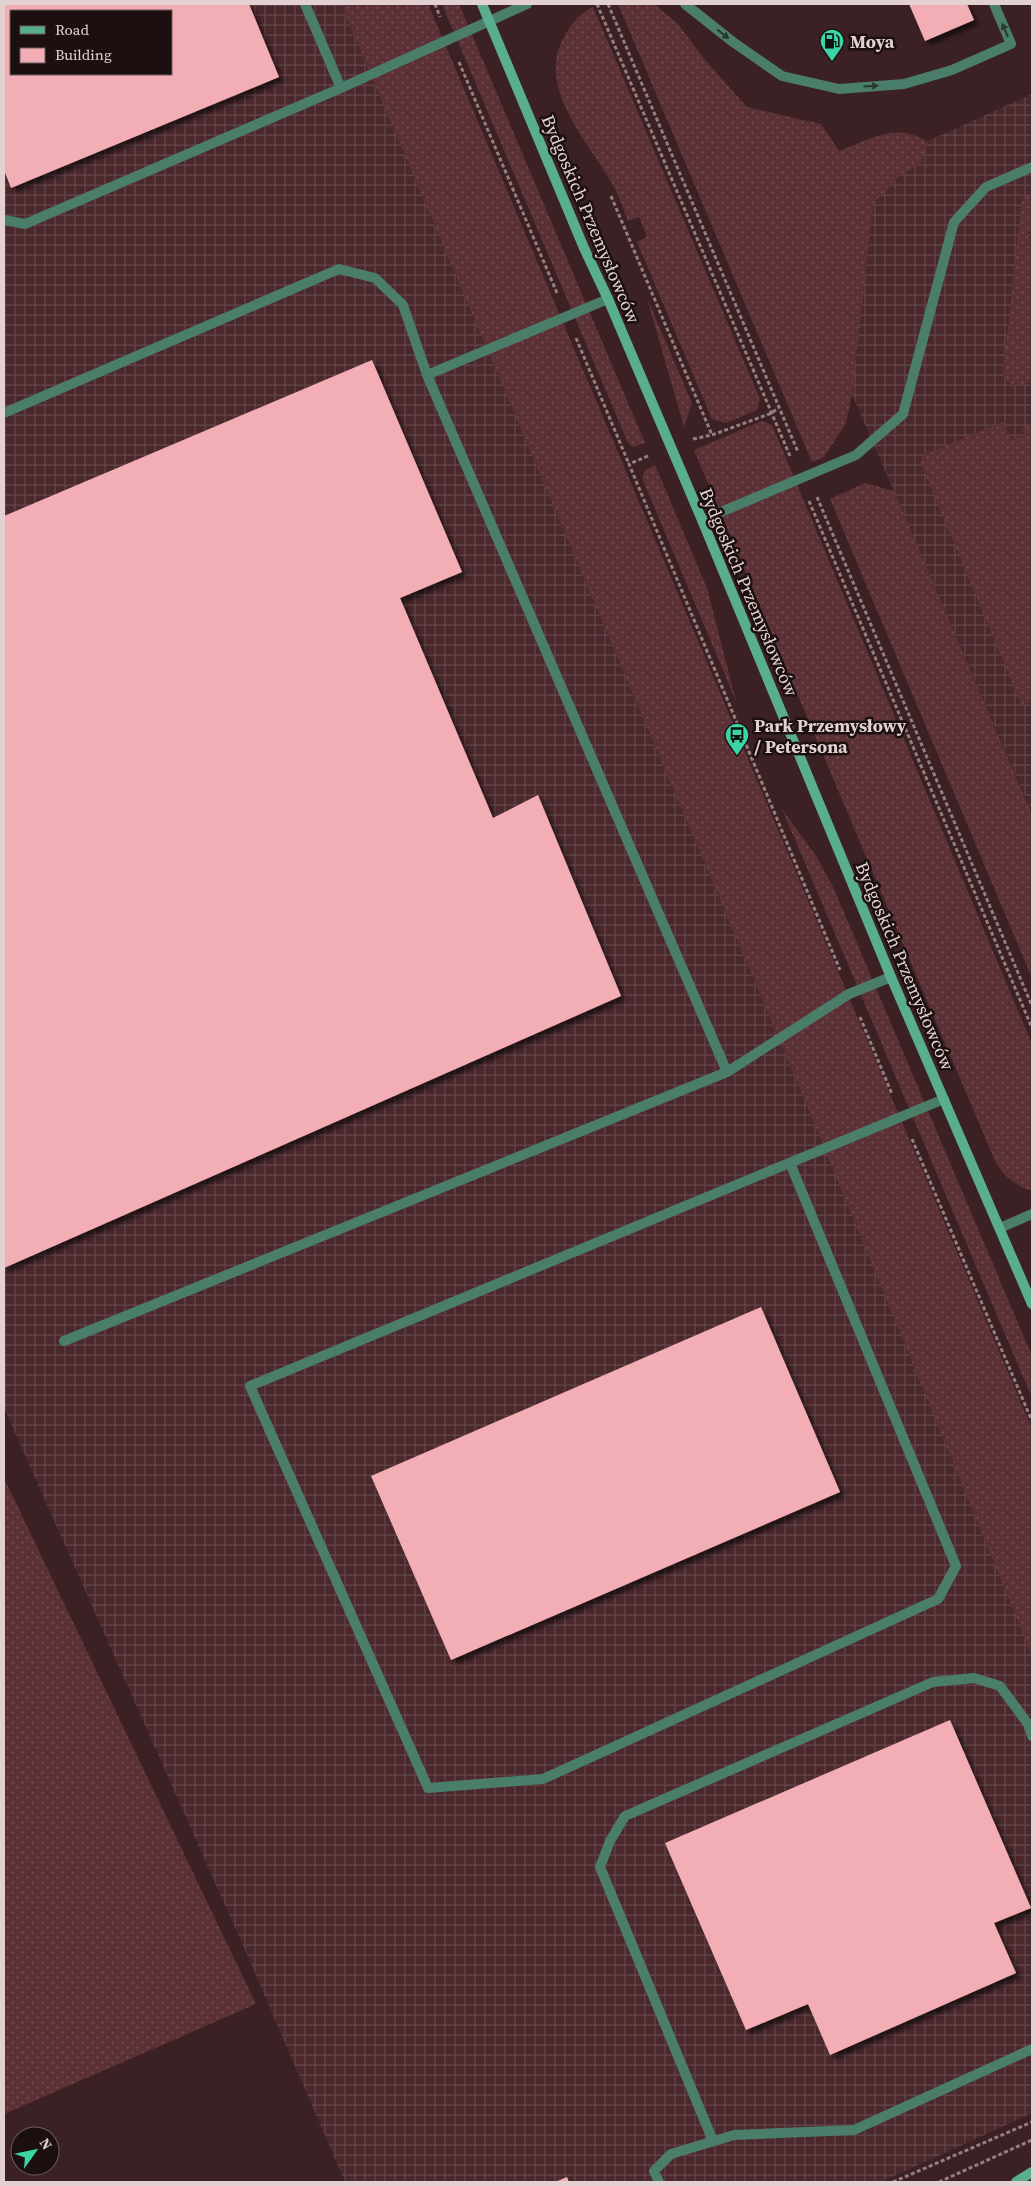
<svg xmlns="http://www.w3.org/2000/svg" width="1036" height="2186" viewBox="0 0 1036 2186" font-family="'Source Serif 4',serif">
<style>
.industrial{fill:url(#industrial-grid);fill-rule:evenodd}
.grass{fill:url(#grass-dots)}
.building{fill:#f3aeb5;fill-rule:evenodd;filter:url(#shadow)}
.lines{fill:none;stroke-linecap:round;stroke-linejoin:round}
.path{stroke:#947e80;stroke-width:3;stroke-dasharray:4 2.5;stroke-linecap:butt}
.lane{stroke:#4b7e6a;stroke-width:10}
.secondary{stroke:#59ae8f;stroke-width:10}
.oneway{fill:#2c3630}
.labels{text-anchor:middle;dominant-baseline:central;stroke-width:5;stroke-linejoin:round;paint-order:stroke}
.poi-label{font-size:18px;font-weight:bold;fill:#e3d1d2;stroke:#1b0f10;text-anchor:start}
.street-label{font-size:18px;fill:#e3d1d2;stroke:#1b0f10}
</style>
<defs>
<pattern id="industrial-grid" width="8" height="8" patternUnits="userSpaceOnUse" patternTransform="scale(1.25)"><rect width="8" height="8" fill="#4a282c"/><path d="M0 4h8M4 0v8" fill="none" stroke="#64464a"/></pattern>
<pattern id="grass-dots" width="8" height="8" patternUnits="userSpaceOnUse" patternTransform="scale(1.25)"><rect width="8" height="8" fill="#5b3136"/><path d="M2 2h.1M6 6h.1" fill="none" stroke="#724e52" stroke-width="1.8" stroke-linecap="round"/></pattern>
<filter id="shadow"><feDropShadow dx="4.5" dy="4.5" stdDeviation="2.5" flood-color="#0009"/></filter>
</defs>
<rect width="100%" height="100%" fill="#3c2124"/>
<!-- industrial -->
<path class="industrial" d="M 4,4 L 341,4 L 804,1098 L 1032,1619 L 1032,2113 L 881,2182 L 345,2182 L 245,1950 L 4,1408 ZM 11,11 L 171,11 L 171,74 L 11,74 Z
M 1032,94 L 1032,812 L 773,211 Z"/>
<!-- grass -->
<path class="grass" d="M 341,4 L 428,4 L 1032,1429 L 1032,1655 L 804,1098 Z
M 442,4 L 459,4 L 645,443 L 633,447 L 628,443 Z
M 618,4 L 654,4 L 678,24 L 705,60 L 747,107 L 821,124 L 839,151 C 870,140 896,121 927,142 L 921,163 L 898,177 L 873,204 L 852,395 L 846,423 L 824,457 L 812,462 Z
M 593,7 L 760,399 L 757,410 L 726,423 L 712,419 L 637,242 L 647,237 L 639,217 L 628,221 C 624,211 620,199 615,189 C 593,146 534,90 564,37 C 571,24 579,14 593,7 Z
M 1029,195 L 1032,203 L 1032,230 L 1027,233 L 1032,246 L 1032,381 C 1019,387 1011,388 1003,375 L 1022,199 Z
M 647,298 L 692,403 L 684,427 Z
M 762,421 L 772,425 L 1032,1044 L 1032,1191 C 1016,1186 1003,1176 995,1161 L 694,450 Z
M 1003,422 L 1012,440 L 1025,435 L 1022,429 L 1032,424 L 1032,701 L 1022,706 L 921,464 L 922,456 Z
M 655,465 L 707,588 L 736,701 L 642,478 L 645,470 Z
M 865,483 L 894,491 L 1032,814 L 1032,978 L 830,499 Z
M 782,809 L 816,856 L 834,889 L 1032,1356 L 1032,1398 Z
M 4,1478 L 256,2004 L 4,2114 Z"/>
<!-- building -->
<path class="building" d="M 4,4 L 249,4 L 279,77 L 11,188 L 4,170 ZM 11,11 L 171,11 L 171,74 L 11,74 Z
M 909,4 L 967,4 L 974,20 L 925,41 Z
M 372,360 L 462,572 L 400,598 L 493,818 L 538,795 L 621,996 L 4,1268 L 4,516 Z
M 761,1307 L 840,1492 L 451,1660 L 371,1476 Z
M 950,1720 L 1031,1908 L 994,1923 L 1016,1973 L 830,2055 L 808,2004 L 746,2030 L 665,1843 Z
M 567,2177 L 569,2182 L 555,2182 Z"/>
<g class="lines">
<!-- path -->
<path class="path" d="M 435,4 L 440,17
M 597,4 L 790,456
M 608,4 L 798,452
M 459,62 L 557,293
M 611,196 L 712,435
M 576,338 L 629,464
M 693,439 L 712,435 L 772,413 L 779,407
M 648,456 L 629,464 L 840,970
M 817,497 L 1032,1006
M 809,501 L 1032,1028
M 860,1017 L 892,1094
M 912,1139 L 1032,1421
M 893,2182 L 1032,2122
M 939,2182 L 1032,2140"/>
<!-- lane -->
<path class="lane" d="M 305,4 L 341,88 L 527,4
M 685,4 L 733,42 L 782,76 L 839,89 L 904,84 L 952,70 L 1011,44 L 994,4
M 4,220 L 25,224 L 341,88
M 608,299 L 427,375 L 727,1072 L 849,994 L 891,977
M 4,413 L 339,269 L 375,278 L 403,305 L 427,375
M 702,520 L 856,455 L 903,414 L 954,222 L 986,187 L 1032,167
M 790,1163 L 956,1566 L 938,1599 L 543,1779 L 428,1788 L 250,1386 L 944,1099
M 1000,1228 L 1032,1214
M 64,1341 L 727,1072
M 713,2141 L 600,1867 L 610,1841 L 625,1816 L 933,1682 L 974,1678 L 1000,1686 L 1028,1724 L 1032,1736
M 659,2182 L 654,2171 L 671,2154 L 734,2135 L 854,2130 L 1032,2049"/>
<!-- secondary -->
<path class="secondary" d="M 482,4 L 584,248 L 608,299 L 702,520 L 891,977 L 1032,1304
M 1016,2182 L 1032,2172"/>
</g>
<!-- one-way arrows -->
<defs><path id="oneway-solid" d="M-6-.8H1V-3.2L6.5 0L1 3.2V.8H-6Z" transform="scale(1.25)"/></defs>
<g class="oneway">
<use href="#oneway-solid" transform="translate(1005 30) rotate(-113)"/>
<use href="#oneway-solid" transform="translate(723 34) rotate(38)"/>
<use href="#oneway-solid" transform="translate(871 86) rotate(-4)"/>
</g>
<!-- icons -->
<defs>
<symbol id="fuel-pin" viewBox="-11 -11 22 30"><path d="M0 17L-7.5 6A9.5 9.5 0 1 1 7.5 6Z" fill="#3ad4a5" stroke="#1b0f10"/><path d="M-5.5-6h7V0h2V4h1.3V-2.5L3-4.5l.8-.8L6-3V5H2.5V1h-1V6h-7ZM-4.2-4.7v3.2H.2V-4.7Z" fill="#111"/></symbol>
<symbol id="bus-pin" viewBox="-11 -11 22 30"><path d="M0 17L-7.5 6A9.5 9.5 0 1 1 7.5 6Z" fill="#3ad4a5" stroke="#1b0f10"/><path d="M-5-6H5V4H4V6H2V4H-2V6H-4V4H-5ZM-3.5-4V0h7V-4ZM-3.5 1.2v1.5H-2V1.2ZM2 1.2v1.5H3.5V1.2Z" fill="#111"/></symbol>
</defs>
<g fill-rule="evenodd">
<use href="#fuel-pin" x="818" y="27" width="28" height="38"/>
<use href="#bus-pin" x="723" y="721" width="28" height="38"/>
</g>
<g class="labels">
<!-- poi labels -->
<g class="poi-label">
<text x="850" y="41">Moya</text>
<text x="754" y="725">Park Przemysłowy<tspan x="754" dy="21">/ Petersona</tspan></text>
</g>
<!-- street labels -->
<g class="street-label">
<text transform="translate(591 219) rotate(67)">Bydgoskich Przemysłowców</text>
<text transform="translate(749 592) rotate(67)">Bydgoskich Przemysłowców</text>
<text transform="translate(905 966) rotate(67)">Bydgoskich Przemysłowców</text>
</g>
</g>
<!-- border -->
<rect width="1036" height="2186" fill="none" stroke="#e3d1d2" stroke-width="10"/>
<!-- legend -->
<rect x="10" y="10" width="162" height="65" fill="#1b0f10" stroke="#6b5d5e"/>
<rect x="20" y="26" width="25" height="8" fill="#59ae8f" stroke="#6b5d5e"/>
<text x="55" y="35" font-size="15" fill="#e3d1d2">Road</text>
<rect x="20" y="48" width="25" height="15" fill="#f3aeb5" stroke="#6b5d5e"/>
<text x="55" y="60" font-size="15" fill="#e3d1d2">Building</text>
<!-- north arrow -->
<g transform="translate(35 2151) rotate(57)"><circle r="24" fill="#1b0f10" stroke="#6b5d5e"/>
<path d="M0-4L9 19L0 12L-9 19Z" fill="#3ad4a5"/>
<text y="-8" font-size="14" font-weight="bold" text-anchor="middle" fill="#e3d1d2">N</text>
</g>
</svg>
